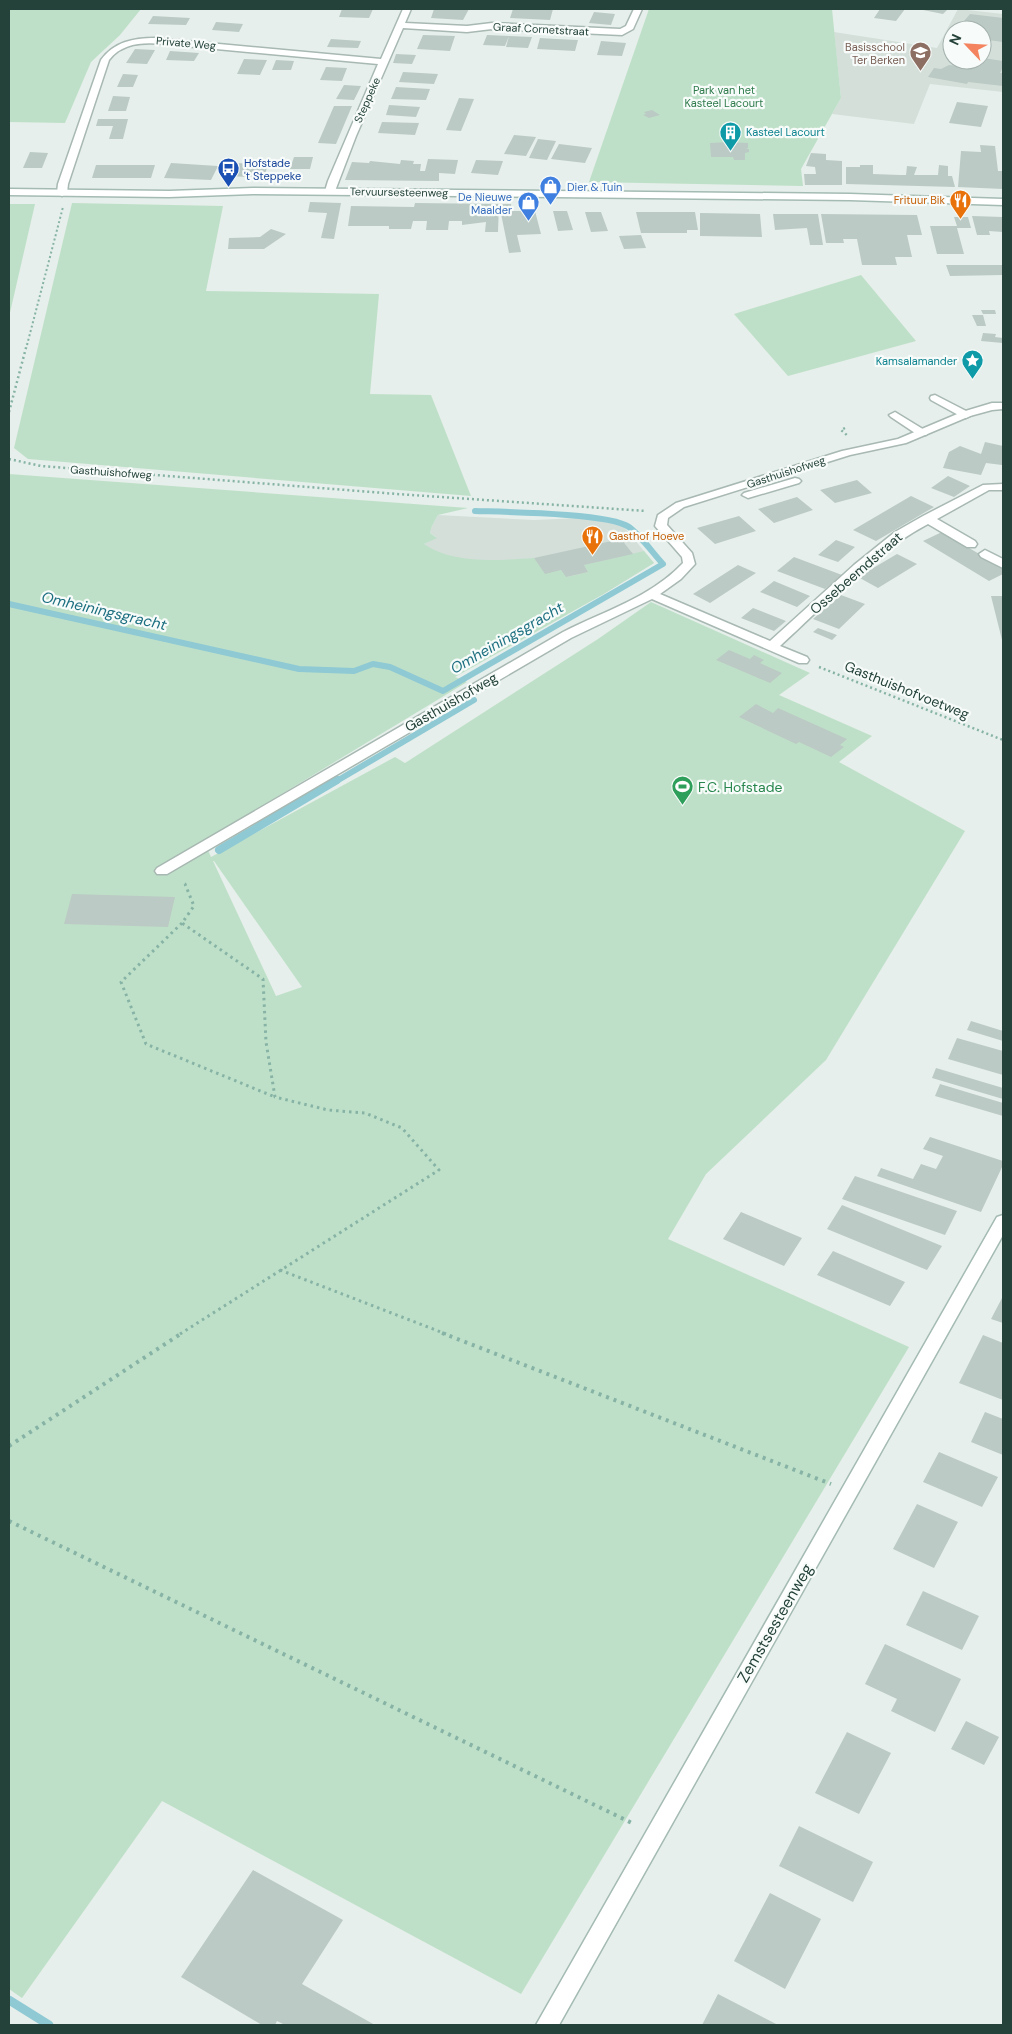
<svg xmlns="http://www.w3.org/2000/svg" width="1012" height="2034" viewBox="0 0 1012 2034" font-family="'DM Sans',sans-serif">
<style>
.built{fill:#d4dfda;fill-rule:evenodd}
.green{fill:#bfe0c8;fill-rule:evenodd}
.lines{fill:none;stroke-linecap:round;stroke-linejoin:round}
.stream-far2{stroke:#8ec9d4;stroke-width:6}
.stream-far1{stroke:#8ec9d4;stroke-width:8}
.stream{stroke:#8ec9d4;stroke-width:9}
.building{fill:#bbcac4}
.lane-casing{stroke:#a8b8b2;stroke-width:3}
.street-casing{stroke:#a8b8b2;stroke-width:3}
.secondary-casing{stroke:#a4bbb3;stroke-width:3}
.path-far3{stroke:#86b3a5;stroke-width:2;stroke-dasharray:2 2.5;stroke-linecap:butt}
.path-far2{stroke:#86b3a5;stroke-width:2.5;stroke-dasharray:2 3;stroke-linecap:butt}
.path-far1{stroke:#86b3a5;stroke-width:3;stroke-dasharray:2.5 4;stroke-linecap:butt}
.path{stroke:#86b3a5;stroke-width:4;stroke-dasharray:3 5;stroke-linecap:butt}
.lane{fill:#fff;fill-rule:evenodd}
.street{fill:#fff;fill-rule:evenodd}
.secondary{fill:#fff;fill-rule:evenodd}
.labels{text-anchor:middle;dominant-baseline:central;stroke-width:4.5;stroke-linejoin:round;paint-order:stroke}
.far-street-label{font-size:11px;fill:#24423a;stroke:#f7fbf9}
.far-education-label{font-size:11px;fill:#785e54;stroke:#f7fbf9;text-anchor:end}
.far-park-label{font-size:11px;fill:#2d7a4b;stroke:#f7fbf9}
.far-culture-label{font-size:11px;fill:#0d838f;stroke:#f7fbf9;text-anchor:start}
.far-transit-label{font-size:11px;fill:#164399;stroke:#f7fbf9;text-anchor:start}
.far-shop-label{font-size:11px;fill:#366cbe;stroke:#f7fbf9;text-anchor:start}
.far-food-label{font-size:11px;fill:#c56008;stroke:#f7fbf9;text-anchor:end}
.street-label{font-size:14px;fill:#24423a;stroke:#f7fbf9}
.leisure-label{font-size:14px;fill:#27864d;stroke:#f7fbf9;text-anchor:start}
.water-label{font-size:15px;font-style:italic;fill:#1c6f80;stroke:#f7fbf9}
.near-street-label{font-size:16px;fill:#24423a;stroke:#f7fbf9}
</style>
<rect width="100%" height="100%" fill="#e6efeb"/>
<!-- built -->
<path class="built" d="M 958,9 L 1003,14 L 1003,92 L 930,84 L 914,124 L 832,114 L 841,98 L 834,32 L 937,48 ZM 952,30 L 982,30 L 982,60 L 952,60 Z
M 438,515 L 534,520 L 580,518 L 608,522 L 624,527 L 654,563 L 602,595 L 425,578 L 424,544 L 436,537 L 430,533 L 432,526 Z"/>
<!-- green -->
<path class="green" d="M 9,9 L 141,9 L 120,35 L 91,62 L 65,123 L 9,122 Z
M 649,9 L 832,9 L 841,98 L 801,169 L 803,186 L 589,182 Z
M 72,203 L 223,206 L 206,291 L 379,294 L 370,394 L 431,395 L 471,496 L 28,459 L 14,448 Z
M 9,204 L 35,204 L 9,317 Z
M 861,275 L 916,341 L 788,376 L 734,314 Z
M 9,474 L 468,508 L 438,515 L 432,526 L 430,533 L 437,538 L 424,544 C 455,565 499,560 534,558 L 545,573 L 561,570 L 567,577 L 588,572 L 584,565 L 644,551 L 654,563 L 602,595 L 455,677 L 467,682 L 204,841 L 211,857 L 395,757 L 405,763 L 598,639 L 651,602 L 810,673 L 779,695 L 872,736 L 839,762 L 965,831 L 826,1060 L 706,1174 L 668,1239 L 909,1347 L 521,1994 L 162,1801 L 22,1998 L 9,1989 ZM 213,861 L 214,861 L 302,987 L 276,996 Z"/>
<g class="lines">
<!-- stream-far2 -->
<path class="stream-far2" d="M 9,604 L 299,669 L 354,671 L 373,664 L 390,667 L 443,691 L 663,564 C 652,552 641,536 629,527 C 610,513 504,512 475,511
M 335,782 L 474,700"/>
<!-- stream-far1 -->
<path class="stream-far1" d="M 219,850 L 337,780"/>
<!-- stream -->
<path class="stream" d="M 9,2000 L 49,2025"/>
</g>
<!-- building -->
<path class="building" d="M 342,9 L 373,9 L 369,18 L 339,17 Z
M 434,9 L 469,9 L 463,20 L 431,18 Z
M 513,9 L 553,9 L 550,20 L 510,18 Z
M 880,9 L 905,9 L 896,21 L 874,18 Z
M 918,9 L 948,9 L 943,14 Z
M 594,12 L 615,14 L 611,25 L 589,23 Z
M 970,14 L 1003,18 L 1003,42 L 988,40 L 982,49 L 982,30 L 971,30 L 976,23 L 964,21 Z
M 153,16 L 190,18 L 186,25 L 148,24 Z
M 216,22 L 243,24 L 239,32 L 212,30 Z
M 423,35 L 455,36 L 450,51 L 417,49 Z
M 487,35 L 509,36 L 505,46 L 483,45 Z
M 509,36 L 532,37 L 528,48 L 506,47 Z
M 540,38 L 556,39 L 578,40 L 575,51 L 537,49 Z
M 331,39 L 361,41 L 358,48 L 327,47 Z
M 601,41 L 626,43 L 622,56 L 597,55 Z
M 135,49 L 155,50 L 147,64 L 126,63 Z
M 170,51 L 199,53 L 194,61 L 166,60 Z
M 982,51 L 986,52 L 983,58 L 1003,61 L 1003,67 L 1000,73 L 1003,73 L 1003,86 L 968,82 L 967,84 L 928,77 L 934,68 L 941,69 L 949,65 L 975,68 L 979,62 L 972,60 L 982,60 Z
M 396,54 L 416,55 L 412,64 L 393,63 Z
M 244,59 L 267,60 L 260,75 L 237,74 Z
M 276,60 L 294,61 L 291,70 L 272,70 Z
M 326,67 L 347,68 L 342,81 L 320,80 Z
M 403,72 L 438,74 L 434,84 L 399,82 Z
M 123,74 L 138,75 L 133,87 L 117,87 Z
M 344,85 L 361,86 L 354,100 L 336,99 Z
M 396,87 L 430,89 L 426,100 L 391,99 Z
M 113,96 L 130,97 L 126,111 L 108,111 Z
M 459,98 L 474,99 L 461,131 L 446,130 Z
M 957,102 L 988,106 L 981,127 L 949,123 Z
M 389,105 L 420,107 L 416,117 L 386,115 Z
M 334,106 L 352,106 L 336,144 L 318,143 Z
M 652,110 L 660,115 L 649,118 L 643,115 L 646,114 L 644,112 Z
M 98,119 L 128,119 L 123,139 L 109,139 L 113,126 L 96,126 Z
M 382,122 L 419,123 L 415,135 L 378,133 Z
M 514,135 L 536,137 L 526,156 L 504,154 Z
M 538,139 L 556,141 L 547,160 L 529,158 Z
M 728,142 L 748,143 L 748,148 L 746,149 L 749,149 L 749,152 L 745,153 L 745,160 L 734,160 L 733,157 L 711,157 L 710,143 Z
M 559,144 L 592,148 L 585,163 L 551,159 Z
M 980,145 L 995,146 L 998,171 L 1003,171 L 1003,189 L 958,187 L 961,151 L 981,152 Z
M 30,152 L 48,153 L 42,168 L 23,168 Z
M 811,153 L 826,154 L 826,160 L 842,161 L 842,185 L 805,185 L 804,174 L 816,174 L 815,167 L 806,166 Z
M 294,157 L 313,157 L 310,169 L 290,169 Z
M 428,159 L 458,160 L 455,174 L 439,173 L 439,181 L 345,180 L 352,162 L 369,163 L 370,161 L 400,164 L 401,160 L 414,161 L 413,164 L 421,164 L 420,171 L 425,171 Z
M 476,160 L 503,161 L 498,175 L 471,173 Z
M 171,163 L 202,165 L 218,166 L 211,180 L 164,178 Z
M 235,163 L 268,164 L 264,178 L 230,176 Z
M 96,165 L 155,165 L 151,178 L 92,178 Z
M 860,165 L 873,165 L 873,174 L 900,175 L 906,175 L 907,166 L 917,167 L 914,175 L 938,175 L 939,165 L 948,166 L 948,176 L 952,176 L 955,187 L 846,184 L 846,167 L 860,167 Z
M 310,202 L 341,203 L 334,239 L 321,238 L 327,213 L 308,212 Z
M 415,203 L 499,204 L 498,232 L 485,232 L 486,222 L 462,225 L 462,221 L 449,221 L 448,230 L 426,230 L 427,221 L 413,221 L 411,229 L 389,229 L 389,226 L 348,226 L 351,206 L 414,207 Z
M 499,204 L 511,204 L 512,211 L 535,211 L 541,234 L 517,235 L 521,252 L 509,253 Z
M 553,211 L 567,211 L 573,230 L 558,231 Z
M 585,212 L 601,212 L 608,231 L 591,232 Z
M 636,212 L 695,212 L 698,230 L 687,230 L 687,233 L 641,233 Z
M 700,213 L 760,214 L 762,237 L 700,236 Z
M 773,214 L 818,214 L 823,245 L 810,245 L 807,228 L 775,230 Z
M 821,214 L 917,215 L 922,235 L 907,235 L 912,257 L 895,257 L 897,265 L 862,265 L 857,239 L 843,239 L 844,243 L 826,243 Z
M 972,216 L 1003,217 L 1003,232 L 989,231 L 990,235 L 977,235 Z
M 954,217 L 968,217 L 971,228 L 957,228 L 964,254 L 937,254 L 930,226 L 957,226 Z
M 271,229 L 286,234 L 264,249 L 228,249 L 229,238 L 260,237 Z
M 641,235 L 646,248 L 624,249 L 619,236 Z
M 946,265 L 1003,265 L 1003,275 L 950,276 Z
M 981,310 L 995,310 L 996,314 L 983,314 Z
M 972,315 L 983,315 L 986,326 L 977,326 Z
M 983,333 L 996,334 L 995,337 L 1003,338 L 1003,343 L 981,341 Z
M 985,442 L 1003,446 L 1002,465 L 986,463 L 981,475 L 943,468 L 949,452 L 960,446 L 981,454 Z
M 948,476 L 970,486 L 954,497 L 931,488 Z
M 857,480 L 872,493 L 835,503 L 820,490 Z
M 911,496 L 934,507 L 876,541 L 853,530 Z
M 797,497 L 813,510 L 774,523 L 758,509 Z
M 739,516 L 756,531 L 715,544 L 697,528 Z
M 942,532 L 1003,568 L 1003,574 L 989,581 L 923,541 Z
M 621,539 L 633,554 L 584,565 L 588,572 L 566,577 L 561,570 L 545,574 L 534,558 Z
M 836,540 L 855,547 L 838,562 L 818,555 Z
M 897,554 L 917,564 L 878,588 L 858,577 Z
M 794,557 L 842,575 L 825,589 L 777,571 Z
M 738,565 L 756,573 L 710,603 L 693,594 Z
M 774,581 L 810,596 L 797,607 L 760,592 Z
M 841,595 L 865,604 L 839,629 L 813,619 Z
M 991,596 L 1003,596 L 1003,644 Z
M 753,608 L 786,621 L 774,631 L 741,618 Z
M 818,628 L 837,635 L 832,640 L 813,632 Z
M 729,650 L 750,659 L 754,655 L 764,660 L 760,663 L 782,673 L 770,683 L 716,660 Z
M 756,704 L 773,713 L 778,708 L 847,739 L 840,745 L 844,747 L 831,757 L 799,742 L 796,744 L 739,717 Z
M 72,894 L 175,897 L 168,927 L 64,924 Z
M 971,1021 L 1003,1031 L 1003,1041 L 967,1030 Z
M 957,1038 L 1003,1051 L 1003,1075 L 948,1059 Z
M 936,1068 L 1003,1088 L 1003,1099 L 932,1078 Z
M 940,1084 L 1003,1103 L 1003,1116 L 935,1096 Z
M 930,1137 L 1003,1161 L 1003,1165 L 981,1212 L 877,1176 L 881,1168 L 913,1179 L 921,1164 L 936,1169 L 943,1156 L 923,1149 Z
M 855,1176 L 957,1211 L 945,1235 L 842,1199 Z
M 842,1205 L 942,1246 L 927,1270 L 827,1229 Z
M 741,1212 L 802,1238 L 784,1266 L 723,1239 Z
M 833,1251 L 905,1282 L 890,1306 L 817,1275 Z
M 1002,1298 L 1003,1299 L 1003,1323 L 991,1319 Z
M 983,1335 L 1003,1343 L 1003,1400 L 959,1383 Z
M 985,1412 L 1003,1419 L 1003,1455 L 971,1442 Z
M 939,1452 L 998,1477 L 982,1507 L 923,1482 Z
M 917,1504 L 958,1522 L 934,1568 L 893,1549 Z
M 923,1591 L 979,1616 L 962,1650 L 906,1625 Z
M 885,1644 L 961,1679 L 935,1732 L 891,1711 L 897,1699 L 865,1684 Z
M 966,1721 L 999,1737 L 984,1765 L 951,1749 Z
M 847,1732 L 891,1753 L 859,1814 L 815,1793 Z
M 799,1826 L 873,1862 L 853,1902 L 779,1866 Z
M 253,1870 L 343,1920 L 302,1984 L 375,2025 L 285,2025 L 277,2021 L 275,2025 L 262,2025 L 181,1977 Z
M 770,1893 L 821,1919 L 785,1989 L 734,1961 Z
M 718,1994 L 778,2025 L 702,2025 Z"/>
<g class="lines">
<defs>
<path id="lane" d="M 935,395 L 970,413 L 972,415 L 966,418 L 962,417 L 931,400 L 930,398 L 931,396 Z
M 895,412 L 926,431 L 928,433 L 926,435 L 918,435 L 891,417 L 889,415 Z"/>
<path id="street" d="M 403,9 L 411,9 L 405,23 L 467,26 L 492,23 L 620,29 L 626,26 L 634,9 L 642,9 L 633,29 L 622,35 L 492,29 L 467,32 L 403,28 L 356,136 L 335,191 L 330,194 L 325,191 L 328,181 L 378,64 L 163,44 C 143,42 122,43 109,60 L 68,184 L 67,193 L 62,196 L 57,193 L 58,184 L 101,60 C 114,42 133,38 155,38 L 381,59 Z
M 992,403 L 1003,403 L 1003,409 L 992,410 L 970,416 L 906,443 L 850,455 L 684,507 L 668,518 L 667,525 L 692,553 L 695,564 L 681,579 L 660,594 L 770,641 L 854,565 L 895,532 L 923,516 L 983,485 L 1003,484 L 1003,490 L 989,490 L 937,519 L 975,541 L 977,544 L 975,547 L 967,547 L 928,524 C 872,554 827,603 780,646 L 807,657 L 809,660 L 807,663 L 799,663 L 652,599 L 571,638 L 167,874 L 157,874 L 155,871 L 157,868 L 563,632 C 604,611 650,598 683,563 L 682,557 L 655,526 L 658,515 L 676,503 L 842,451 L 898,439 L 962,412 Z
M 795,478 L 799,479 L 801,481 L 799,483 L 748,498 L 742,495 L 744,493 Z
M 985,550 L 1003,559 L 1003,568 L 981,557 L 979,554 Z"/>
<path id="secondary" d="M 253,188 L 850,194 L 1003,199 L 1003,205 L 850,200 L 253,194 L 169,197 L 9,195 L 9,189 L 169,191 Z
M 1003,1215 L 1003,1235 L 559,2025 L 536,2025 L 997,1217 Z"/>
</defs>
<!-- lane casing -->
<use href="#lane" class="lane-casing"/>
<!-- street casing -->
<use href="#street" class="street-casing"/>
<!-- secondary casing -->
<use href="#secondary" class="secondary-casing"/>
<!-- path-far3 -->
<path class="path-far3" d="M 27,345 L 63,207"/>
<!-- path-far2 -->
<path class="path-far2" d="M 9,412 L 27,344
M 845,428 L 841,430 L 848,436
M 9,459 L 41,466 L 397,494 L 646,511
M 819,667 L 1003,740"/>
<!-- path-far1 -->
<path class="path-far1" d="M 182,923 L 121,982 L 146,1044 L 275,1097
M 280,1270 L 446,1334
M 180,1334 L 439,1170 L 402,1128 L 365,1113 L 328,1110 L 275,1097 L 266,1042 L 263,979 L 182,923 L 194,906 L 185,884 L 182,882"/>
<!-- path -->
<path class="path" d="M 442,1333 L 831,1484
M 9,1446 L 182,1333
M 9,1521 L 634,1824"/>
<!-- lane -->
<use href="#lane" class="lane"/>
<!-- street -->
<use href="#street" class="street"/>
<!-- secondary -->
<use href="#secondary" class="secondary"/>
</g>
<!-- icons -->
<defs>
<symbol id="school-pin" viewBox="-11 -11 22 30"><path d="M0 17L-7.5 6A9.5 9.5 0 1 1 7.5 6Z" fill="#8d6e63" stroke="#f7fbf9"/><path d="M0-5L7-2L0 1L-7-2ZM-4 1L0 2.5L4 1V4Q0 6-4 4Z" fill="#fff"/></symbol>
<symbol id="building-pin" viewBox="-11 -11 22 30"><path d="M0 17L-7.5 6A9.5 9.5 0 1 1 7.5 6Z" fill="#0f9aa8" stroke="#f7fbf9"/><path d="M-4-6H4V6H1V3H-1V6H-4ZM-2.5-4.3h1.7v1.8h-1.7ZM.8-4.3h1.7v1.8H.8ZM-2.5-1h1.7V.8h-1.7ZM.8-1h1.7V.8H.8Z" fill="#fff"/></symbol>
<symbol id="bus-pin" viewBox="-11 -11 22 30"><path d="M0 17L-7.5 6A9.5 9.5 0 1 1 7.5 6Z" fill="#1a4fb4" stroke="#f7fbf9"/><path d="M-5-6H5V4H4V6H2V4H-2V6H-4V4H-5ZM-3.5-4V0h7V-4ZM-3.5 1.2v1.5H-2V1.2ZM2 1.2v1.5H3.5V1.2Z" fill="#fff"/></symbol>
<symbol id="shop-pin" viewBox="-11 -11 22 30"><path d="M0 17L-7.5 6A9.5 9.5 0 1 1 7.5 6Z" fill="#3f7fe0" stroke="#f7fbf9"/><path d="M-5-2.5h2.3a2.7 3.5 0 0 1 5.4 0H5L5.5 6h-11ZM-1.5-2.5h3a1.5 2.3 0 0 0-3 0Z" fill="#fff"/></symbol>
<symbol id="restaurant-pin" viewBox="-11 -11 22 30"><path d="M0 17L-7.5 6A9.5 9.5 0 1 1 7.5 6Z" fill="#e8710a" stroke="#f7fbf9"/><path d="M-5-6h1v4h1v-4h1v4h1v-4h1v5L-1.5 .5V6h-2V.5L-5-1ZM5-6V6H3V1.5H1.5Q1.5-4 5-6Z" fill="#fff"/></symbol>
<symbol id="sight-pin" viewBox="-11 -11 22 30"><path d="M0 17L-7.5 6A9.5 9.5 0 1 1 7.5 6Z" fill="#0f9aa8" stroke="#f7fbf9"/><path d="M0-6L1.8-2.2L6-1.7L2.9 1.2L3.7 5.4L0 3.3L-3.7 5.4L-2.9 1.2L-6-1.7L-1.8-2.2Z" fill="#fff"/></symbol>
<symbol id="stadium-pin" viewBox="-11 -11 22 30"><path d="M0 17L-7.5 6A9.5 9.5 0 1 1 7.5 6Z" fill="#2e9e5b" stroke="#f7fbf9"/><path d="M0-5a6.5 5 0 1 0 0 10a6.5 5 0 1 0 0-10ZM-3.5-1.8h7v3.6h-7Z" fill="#fff"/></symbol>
</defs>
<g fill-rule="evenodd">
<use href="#school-pin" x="908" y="40" width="25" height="34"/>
<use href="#building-pin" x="718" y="120" width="25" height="34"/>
<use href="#bus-pin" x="216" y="156" width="25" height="34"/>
<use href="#shop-pin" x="538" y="174" width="25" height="34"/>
<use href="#restaurant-pin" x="948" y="188" width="25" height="34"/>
<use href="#shop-pin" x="516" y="190" width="25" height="34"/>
<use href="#sight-pin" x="960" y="348" width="25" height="34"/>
<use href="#restaurant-pin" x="580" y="524" width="25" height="34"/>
<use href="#stadium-pin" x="670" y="774" width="25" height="34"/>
</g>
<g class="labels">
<!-- far-street labels -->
<g class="far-street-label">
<text transform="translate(541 29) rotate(3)">Graaf Cornetstraat</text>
<text transform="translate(186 43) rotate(5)">Private Weg</text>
<text transform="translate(367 100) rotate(-66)">Steppeke</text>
<text transform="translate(399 192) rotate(1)">Tervuursesteenweg</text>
<text transform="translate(111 472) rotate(4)">Gasthuishofweg</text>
<text transform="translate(786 472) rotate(-18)">Gasthuishofweg</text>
</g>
<!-- far-education labels -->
<g class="far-education-label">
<text x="905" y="47">Basisschool<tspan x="905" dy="13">Ter Berken</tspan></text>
</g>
<!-- far-park labels -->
<g class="far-park-label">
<text x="724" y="90">Park van het<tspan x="724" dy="13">Kasteel Lacourt</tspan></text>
</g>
<!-- far-culture labels -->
<g class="far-culture-label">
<text x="746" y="132">Kasteel Lacourt</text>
<text x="957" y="361" text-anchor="end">Kamsalamander</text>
</g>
<!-- far-transit labels -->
<g class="far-transit-label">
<text x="244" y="163">Hofstade<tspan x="244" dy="13">'t Steppeke</tspan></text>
</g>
<!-- far-shop labels -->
<g class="far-shop-label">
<text x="567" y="187">Dier &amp; Tuin</text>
<text x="512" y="197" text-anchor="end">De Nieuwe<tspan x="512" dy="13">Maalder</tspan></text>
</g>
<!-- far-food labels -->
<g class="far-food-label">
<text x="945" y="200">Frituur Bik</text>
<text x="609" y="536" text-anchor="start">Gasthof Hoeve</text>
</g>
<!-- street labels -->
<g class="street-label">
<text transform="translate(856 573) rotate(-41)">Ossebeemdstraat</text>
<text transform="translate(907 690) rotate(22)">Gasthuishofvoetweg</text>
<text transform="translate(451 702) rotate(-30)">Gasthuishofweg</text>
</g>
<!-- leisure labels -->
<g class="leisure-label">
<text x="698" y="787">F.C. Hofstade</text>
</g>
<!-- water labels -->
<g class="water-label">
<text transform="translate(104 611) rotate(13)">Omheiningsgracht</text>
<text transform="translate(507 638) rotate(-30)">Omheiningsgracht</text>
</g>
<!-- near-street labels -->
<g class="near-street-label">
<text transform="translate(775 1623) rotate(-60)">Zemstsesteenweg</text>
</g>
</g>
<!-- border -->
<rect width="1012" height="2034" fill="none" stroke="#24423a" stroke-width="20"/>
<!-- north arrow -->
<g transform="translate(967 45) rotate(295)"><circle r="24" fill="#f7fbf9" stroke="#a3b1ad"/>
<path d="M0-4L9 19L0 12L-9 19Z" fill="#f4845f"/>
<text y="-8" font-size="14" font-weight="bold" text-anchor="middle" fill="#24423a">N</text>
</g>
</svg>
